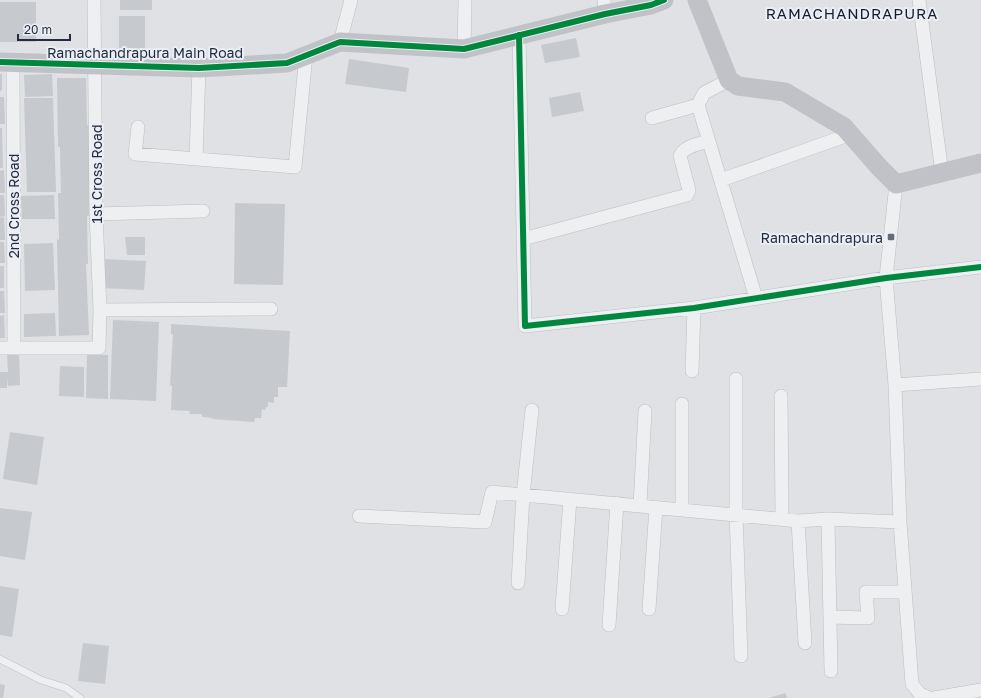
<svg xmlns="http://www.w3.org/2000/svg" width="981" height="698" viewBox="0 0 981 698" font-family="'Golos Text',sans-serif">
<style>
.building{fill:#c6c9cd}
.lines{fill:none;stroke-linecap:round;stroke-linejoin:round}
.lane-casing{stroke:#bcbec2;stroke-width:8}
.street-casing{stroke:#bcbec2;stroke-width:14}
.lane{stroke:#edeff1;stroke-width:7}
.street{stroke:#edeff1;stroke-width:13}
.secondary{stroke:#c0c2c8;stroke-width:19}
.cycleway-casing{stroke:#ebeff5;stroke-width:8}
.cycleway{stroke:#00873e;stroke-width:6}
.poi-dot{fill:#656c79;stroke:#ebeff5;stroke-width:1.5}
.labels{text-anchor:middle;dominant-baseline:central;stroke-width:4;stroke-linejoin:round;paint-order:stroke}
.street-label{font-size:14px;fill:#242d3f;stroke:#ebeff5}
.poi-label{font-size:14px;fill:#242d3f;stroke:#ebeff5;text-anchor:end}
.neighbourhood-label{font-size:15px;letter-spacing:1px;fill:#171e2f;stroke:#ebeff5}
</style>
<rect width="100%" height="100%" fill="#dfe1e4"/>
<!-- building -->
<path class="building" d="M 120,0 L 152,0 L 152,10 L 120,10 Z
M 0,2 L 36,2 L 36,42 L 0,42 Z
M 119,16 L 145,16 L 145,51 L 119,51 Z
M 576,38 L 580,57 L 545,63 L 541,45 Z
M 349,59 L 409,68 L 406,92 L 345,84 Z
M 0,74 L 2,74 L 2,90 L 0,91 Z
M 52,74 L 53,96 L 25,97 L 24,75 Z
M 57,78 L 86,78 L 87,125 L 89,125 L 91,192 L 89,192 L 90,216 L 87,216 L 88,264 L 86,264 L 89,335 L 59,336 L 57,239 L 59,240 L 58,193 L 61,193 L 60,147 L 58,147 Z
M 580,92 L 584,111 L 552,117 L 549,98 Z
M 0,97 L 4,97 L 5,124 L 0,124 Z
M 24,98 L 53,98 L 56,192 L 27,192 Z
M 0,128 L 2,128 L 3,168 L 0,168 Z
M 4,170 L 5,193 L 0,193 L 0,171 Z
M 0,195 L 4,195 L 5,216 L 0,217 Z
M 54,195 L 55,219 L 22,219 L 21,196 Z
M 235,203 L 285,204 L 283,285 L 234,284 Z
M 4,217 L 5,240 L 0,240 L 0,218 Z
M 125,237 L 145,237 L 145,255 L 127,255 Z
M 0,242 L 4,242 L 5,263 L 0,263 Z
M 53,243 L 55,290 L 25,291 L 24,244 Z
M 103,259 L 146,261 L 144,290 L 101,288 Z
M 0,266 L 4,266 L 4,288 L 0,288 Z
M 0,291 L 4,291 L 5,313 L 0,313 Z
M 55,313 L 56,336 L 24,337 L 24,314 Z
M 4,315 L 5,338 L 0,338 L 0,316 Z
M 113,320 L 159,322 L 156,401 L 110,399 Z
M 171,324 L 290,331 L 287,387 L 278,387 L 278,397 L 274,397 L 274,403 L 268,402 L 268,407 L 266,407 L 265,410 L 262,409 L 261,418 L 255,418 L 254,422 L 212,419 L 213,418 L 202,417 L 202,414 L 189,414 L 190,411 L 171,410 L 172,386 L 170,385 L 173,335 L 171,334 Z
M 7,351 L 19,351 L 20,385 L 8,386 L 7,377 L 7,388 L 0,388 L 0,372 L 8,372 Z
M 87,355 L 108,355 L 108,399 L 86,398 Z
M 60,366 L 84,367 L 84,397 L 59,396 Z
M 10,432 L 44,437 L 37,485 L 3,479 Z
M 0,508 L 32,512 L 25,560 L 0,556 Z
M 0,586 L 19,589 L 12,637 L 0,635 Z
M 83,643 L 109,646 L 105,684 L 78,681 Z
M 0,684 L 5,685 L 3,698 L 0,698 Z
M 785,693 L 787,698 L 769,698 Z"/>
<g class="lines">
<defs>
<path id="lane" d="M 0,659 L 41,680 L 66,688 L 80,698"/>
<path id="street" d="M 604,0 L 605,14
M 919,0 L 942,173
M 519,35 L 525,326 L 694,308 L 886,278 L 981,267
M 340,42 L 351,0
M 464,49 L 465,0
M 13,63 L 14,348
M 729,80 L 704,93 L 698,105 L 756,298
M 652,118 L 698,105
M 138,127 L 135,154 L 295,167 L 306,55
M 196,159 L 199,68
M 721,180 L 851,134
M 896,184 L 886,278 L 895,385 L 900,522 L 912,684 L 920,694 L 929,698
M 96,214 L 203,211
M 523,239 L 687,195 L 689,190 L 680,156 C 684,146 699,144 709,141
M 100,310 L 271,309
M 0,348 L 99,348 L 100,310 L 96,214 L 94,0
M 692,371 L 694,308
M 736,379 L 736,514 L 741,656
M 895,385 L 981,379
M 781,396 L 782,519
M 682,404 L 682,509
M 640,505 L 645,411
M 359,516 L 485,522 L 492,492 L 798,521 L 828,519 L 900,522
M 828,519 L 831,671
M 798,521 L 805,643
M 518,583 L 523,495 L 532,410
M 562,609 L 570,499
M 649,609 L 656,507
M 830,617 L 868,618 L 866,592 L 905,592
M 609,625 L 617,503
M 934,698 L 981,690"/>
</defs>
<!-- lane casing -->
<use href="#lane" class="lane-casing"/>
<!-- street casing -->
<use href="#street" class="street-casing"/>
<!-- lane -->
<use href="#lane" class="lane"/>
<!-- street -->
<use href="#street" class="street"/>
<!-- secondary -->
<path class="secondary" d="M 697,0 L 729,80 L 738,86 L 785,92 L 844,127 L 879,167 L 896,184 L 981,163
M 0,62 L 199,68 L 287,63 L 340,42 L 464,49 L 605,14 L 651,5 L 664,0"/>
<defs>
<path id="cycleway" d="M 519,35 L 525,326 L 694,308 L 886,278 L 981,267
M 0,62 L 199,68 L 287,63 L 340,42 L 464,49 L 605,14 L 651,5 L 664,0"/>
</defs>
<!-- cycleway casing -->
<use href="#cycleway" class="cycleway-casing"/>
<!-- cycleway -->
<use href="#cycleway" class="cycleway"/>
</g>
<!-- markers -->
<rect class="poi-dot" x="887" y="233" width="8" height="8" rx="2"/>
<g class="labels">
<!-- street labels -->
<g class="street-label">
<text x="145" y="52">Ramachandrapura Main Road</text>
<text transform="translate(96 174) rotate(-90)">1st Cross Road</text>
<text transform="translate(13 206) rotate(-90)">2nd Cross Road</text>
</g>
<!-- poi labels -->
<g class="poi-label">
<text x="883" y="237">Ramachandrapura</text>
</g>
<!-- neighbourhood labels -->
<g class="neighbourhood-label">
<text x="852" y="13">RAMACHANDRAPURA</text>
</g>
</g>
<!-- scale -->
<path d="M18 34v6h52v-6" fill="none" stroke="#242d3f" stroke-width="2"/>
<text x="24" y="34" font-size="12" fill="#242d3f" stroke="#ebeff5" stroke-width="3" paint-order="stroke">20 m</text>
</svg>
